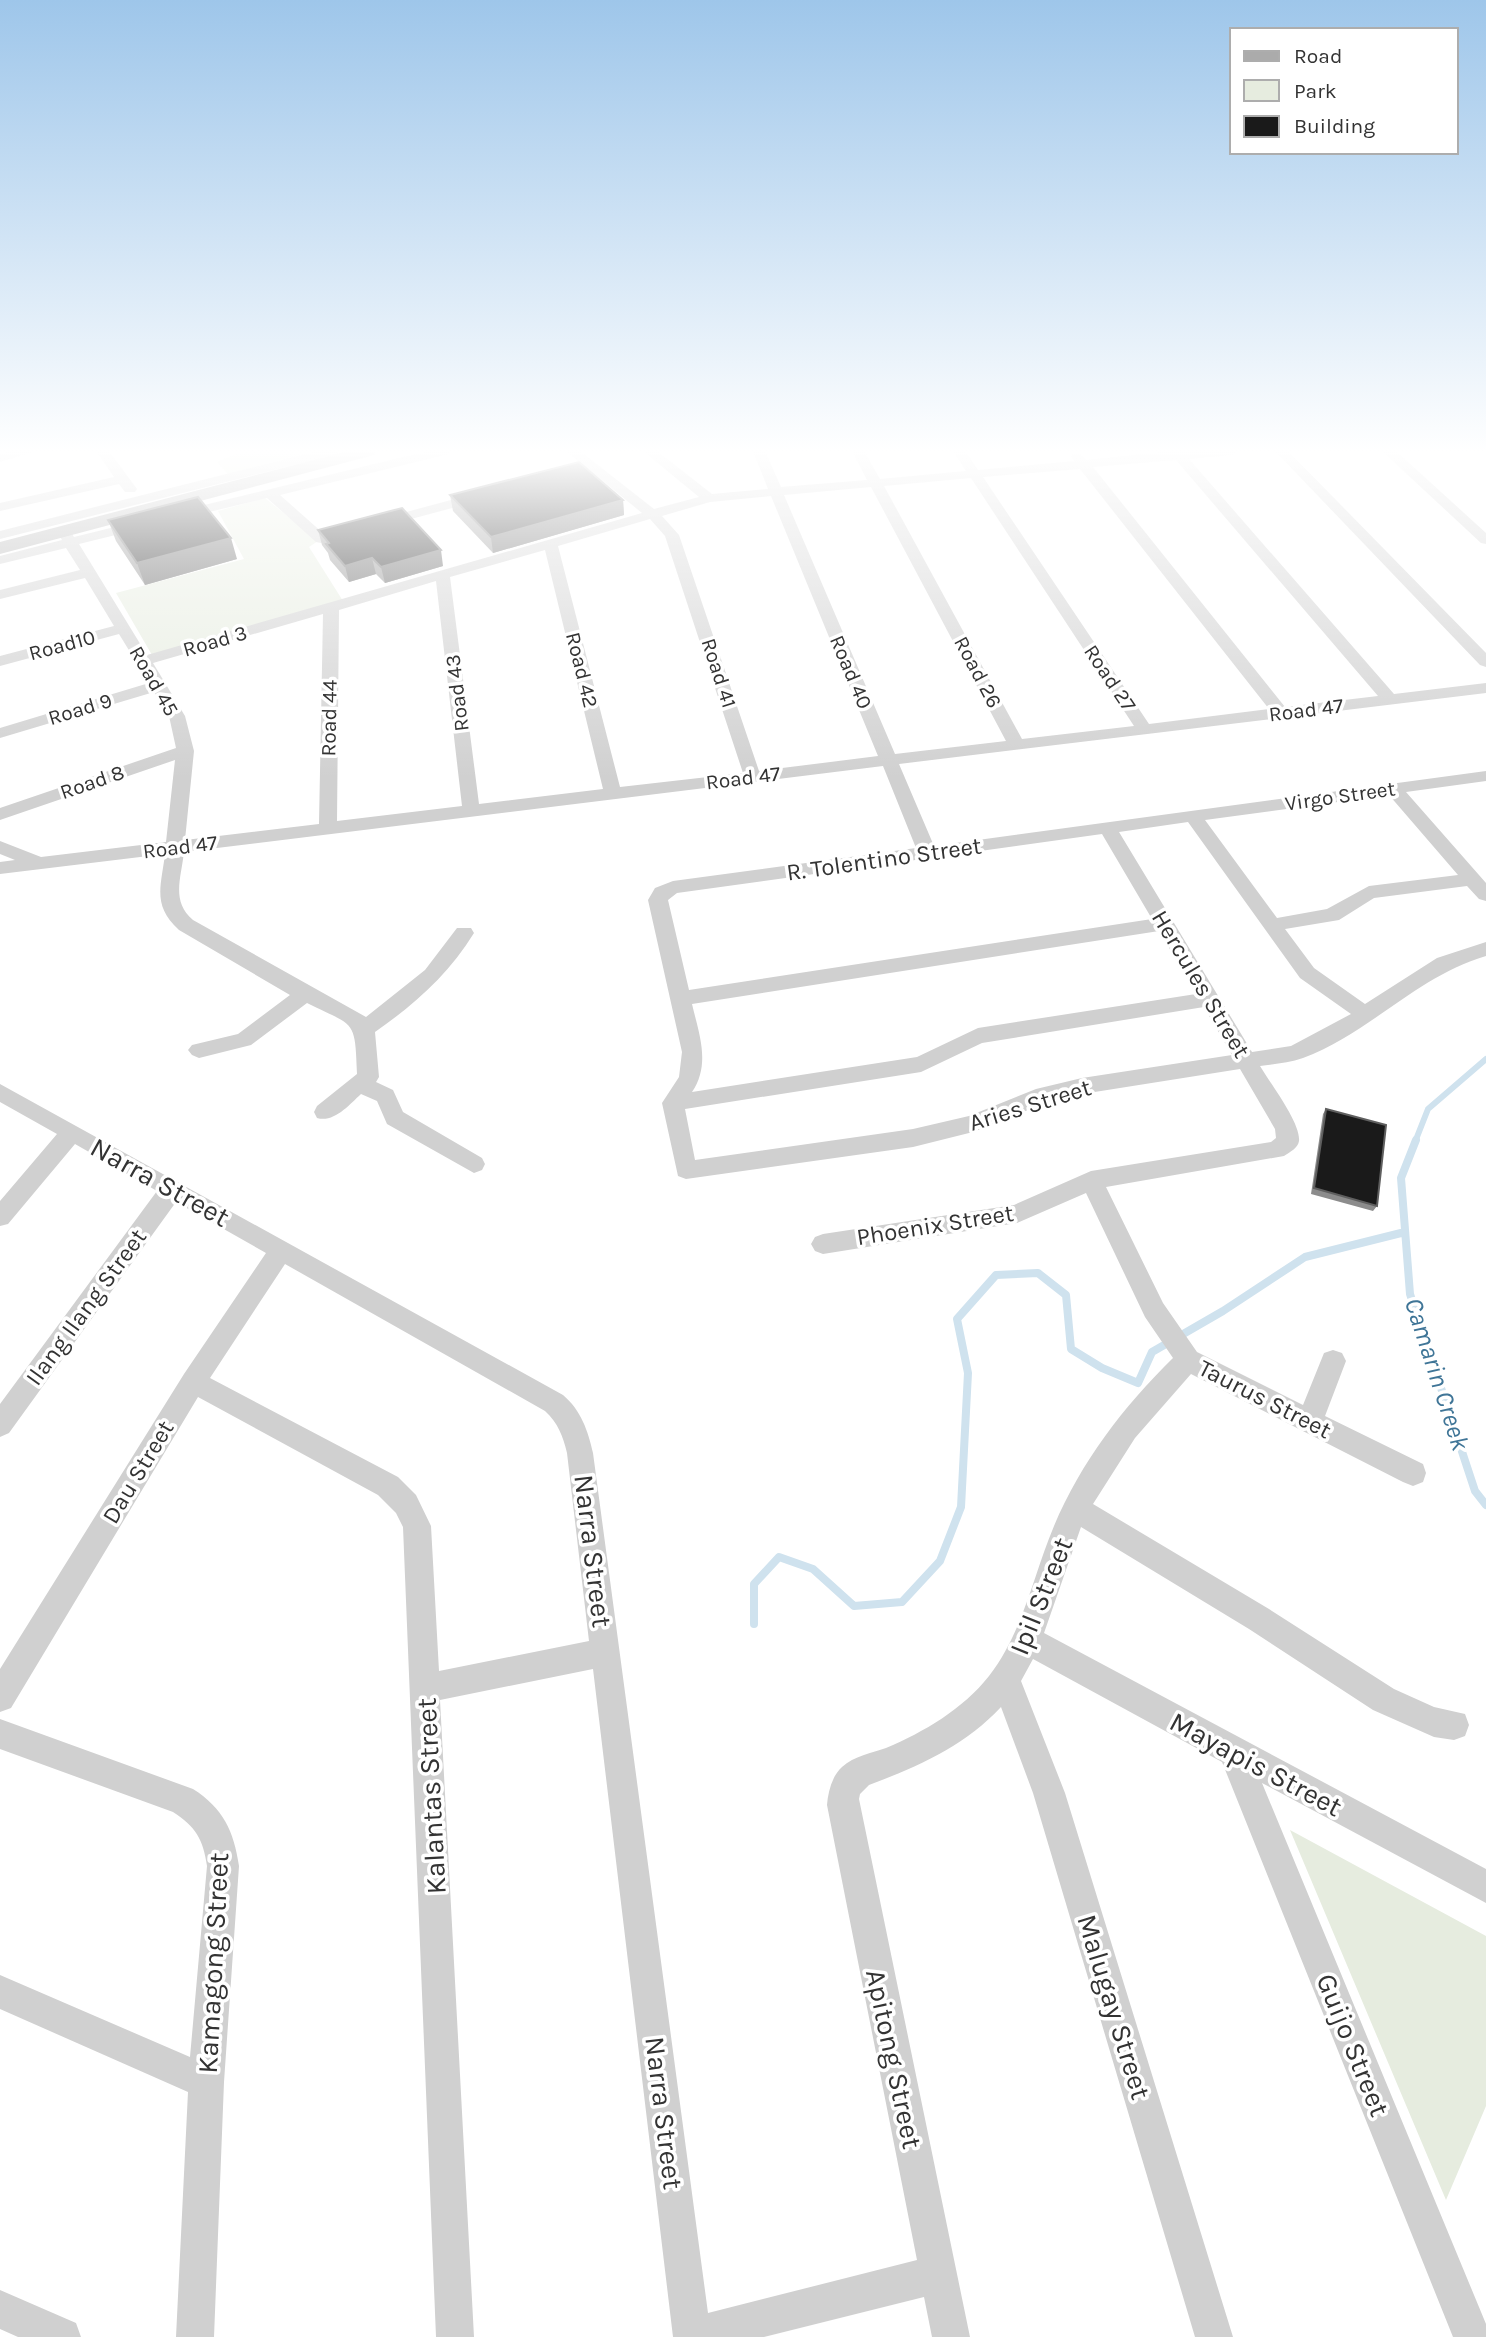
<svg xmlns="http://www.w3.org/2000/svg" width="1486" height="2337" viewBox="0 0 1486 2337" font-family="Karla,sans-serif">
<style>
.green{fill:#e6ecdf}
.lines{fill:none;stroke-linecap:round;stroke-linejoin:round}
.stream-far1{stroke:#cfe2ee;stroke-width:6}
.stream{stroke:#cfe2ee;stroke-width:8}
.minor{fill:#d0d0d0;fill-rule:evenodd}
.major{fill:#ababab;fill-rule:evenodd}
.wall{fill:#8c8c8c}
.shaded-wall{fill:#5f5f5f}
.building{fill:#1a1a1a;stroke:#5f5f5f;stroke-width:2}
.labels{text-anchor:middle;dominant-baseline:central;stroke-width:7;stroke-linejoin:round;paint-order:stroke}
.far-street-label{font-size:21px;fill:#333;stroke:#fff}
.street-label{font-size:24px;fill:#333;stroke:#fff}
.water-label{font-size:26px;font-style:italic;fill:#3f7597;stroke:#fff}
.near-street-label{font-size:28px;fill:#333;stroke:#fff}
</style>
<rect width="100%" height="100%" fill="#fff"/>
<!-- green -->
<path class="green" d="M 242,451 L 314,451 L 228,474 L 217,462 Z
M 265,498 L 318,541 L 309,547 L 343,601 L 152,655 L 116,593 L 244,559 L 218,511 Z
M 1290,1830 L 1486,1936 L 1486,2106 L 1446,2200 Z"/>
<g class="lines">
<!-- stream-far1 -->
<path class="stream-far1" d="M 1415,1142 L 1428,1109 L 1486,1059"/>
<!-- stream -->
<path class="stream" d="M 1416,1140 L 1401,1178 L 1410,1294 L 1475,1491 L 1486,1505
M 754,1624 L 754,1584 L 779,1557 L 813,1569 L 854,1606 L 902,1602 L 940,1561 L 961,1507 L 968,1373 L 957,1319 L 996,1275 L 1038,1273 L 1066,1295 L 1071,1349 L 1102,1368 L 1138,1383 L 1152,1352 L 1223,1311 L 1305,1257 L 1405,1232"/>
<!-- minor -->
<path class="minor" d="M 13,451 L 36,451 L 0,462 L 0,454 Z
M 96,451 L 109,451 L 137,489 L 135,492 L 125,492 L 119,484 L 0,511 L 0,503 L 114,477 Z
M 317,451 L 339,451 L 338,454 L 0,539 L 0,531 Z
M 428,451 L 450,451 L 449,454 L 280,495 L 324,534 L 481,492 L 488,496 L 486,499 L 321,543 L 316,542 L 267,498 L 176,520 L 169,516 L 171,513 Z
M 566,451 L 580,451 L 654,509 L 699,497 L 643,451 L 657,451 L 712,494 L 768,489 L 753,451 L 765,451 L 781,487 L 867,480 L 852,451 L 864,451 L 880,479 L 966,471 L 953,451 L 965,451 L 978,470 L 1074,461 L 1071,456 L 1077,452 L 1087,460 L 1169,451 L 1238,451 L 1232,455 L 1189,459 L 1394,694 L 1486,683 L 1486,693 L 899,764 L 934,846 L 1486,771 L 1486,781 L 1406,792 L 1486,883 L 1486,901 L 1479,899 L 1467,886 L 1374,898 L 1339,920 L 1285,929 L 1314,968 L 1365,1004 L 1437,958 L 1486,942 L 1486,956 C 1417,976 1370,1033 1303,1058 C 1289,1063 1274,1064 1260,1066 C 1270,1083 1301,1123 1299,1141 C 1298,1148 1290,1152 1284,1156 L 1106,1187 L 1163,1303 L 1197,1352 L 1303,1405 L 1324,1353 L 1333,1350 L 1342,1353 L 1346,1361 L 1325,1416 L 1423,1464 L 1426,1473 L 1423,1482 L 1413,1486 L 1403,1482 L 1191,1374 L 1135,1438 L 1093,1504 L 1269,1609 L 1394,1689 L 1434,1707 L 1465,1714 L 1469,1725 L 1465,1736 L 1454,1740 L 1434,1737 L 1373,1710 L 1249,1629 L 1081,1527 L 1044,1633 L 1486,1869 L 1486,1903 L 1262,1783 L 1486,2324 L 1486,2337 L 1453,2337 L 1222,1762 L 1033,1659 L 1021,1681 L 1065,1793 L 1233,2337 L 1195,2337 L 1033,1793 L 1001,1707 C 965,1746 917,1767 869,1785 L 860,1794 L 859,1799 L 970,2337 L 932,2337 L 924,2297 L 764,2337 L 673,2337 L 593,1669 L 440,1700 L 474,2337 L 436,2337 L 403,1527 L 396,1513 L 378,1495 L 198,1397 L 11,1708 L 0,1712 L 0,1669 L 184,1374 L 266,1253 L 176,1202 L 9,1433 L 0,1437 L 0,1404 L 157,1191 L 75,1144 L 8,1224 L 0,1226 L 0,1201 L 57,1134 L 0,1102 L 0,1084 L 563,1395 C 581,1410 588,1431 593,1453 L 708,2313 L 917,2260 L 827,1805 C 828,1792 832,1776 842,1767 C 854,1756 872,1753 886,1748 C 924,1732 963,1709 989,1676 C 1023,1632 1033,1576 1054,1526 C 1081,1462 1123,1407 1173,1358 L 1145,1317 L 1086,1193 L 1017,1223 L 823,1254 L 815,1251 L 811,1244 L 815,1237 L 823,1234 L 1014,1205 L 1091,1171 L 1271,1142 L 1276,1138 L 1275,1129 L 1240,1069 L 1082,1094 L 1048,1102 L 973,1132 L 913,1147 L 686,1179 L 678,1176 L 662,1103 L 679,1077 L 682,1052 L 648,900 L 655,888 L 673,881 L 916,848 L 883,766 L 184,852 C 181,879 171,901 193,920 L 366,1017 L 425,970 L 457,928 L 471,928 L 474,933 C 448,975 415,1004 375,1032 L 379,1077 L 376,1082 L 393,1090 L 403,1112 L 482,1158 L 485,1164 L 482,1170 L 474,1173 L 387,1124 L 377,1101 L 361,1094 C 349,1105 334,1123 317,1118 L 314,1112 L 317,1106 L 357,1074 C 355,1018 355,1027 307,1003 L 251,1045 L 199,1058 L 192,1055 L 188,1050 L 192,1045 L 238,1034 L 290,995 L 179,930 C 152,905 161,887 165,854 L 0,874 L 0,862 L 15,860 L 0,854 L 0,841 L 41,857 L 166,842 L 175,760 L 0,820 L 0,808 L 176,748 L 169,716 L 154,692 L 0,738 L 0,728 L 149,683 L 119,634 L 0,666 L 0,656 L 114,626 L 85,578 L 0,599 L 0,590 L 80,570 L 66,548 L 0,564 L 0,556 L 62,540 L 57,532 L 64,528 L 69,529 L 74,537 L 143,520 L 148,521 L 148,527 L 79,544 L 147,655 L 642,513 ZM 1176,460 L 1378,696 L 1285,707 L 1093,467 ZM 1080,469 L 1269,709 L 1149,724 L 983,477 ZM 971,478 L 1134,726 L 1022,739 L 884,486 ZM 871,487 L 1006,741 L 895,754 L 784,495 ZM 771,496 L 878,756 L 759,771 L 679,535 L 662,516 L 710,502 ZM 650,519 L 665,536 L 743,773 L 620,787 L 558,546 ZM 545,550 L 603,789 L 479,804 L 450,577 ZM 436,581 L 462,806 L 337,821 L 339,610 ZM 323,614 L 319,824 L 185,840 L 194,751 L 185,716 L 153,663 ZM 1389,795 L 1458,875 L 1369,886 L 1327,909 L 1277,918 L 1205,820 ZM 1188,822 L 1300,978 L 1351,1014 L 1291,1046 L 1252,1052 L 1119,832 ZM 1102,834 L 1152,919 L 689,990 L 668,900 L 677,893 ZM 1159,931 L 1196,994 L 978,1028 L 917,1057 L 692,1092 C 711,1064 699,1034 692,1004 ZM 1204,1007 L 1232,1055 L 1082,1078 L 1036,1089 L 969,1116 L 913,1129 L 695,1160 L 685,1109 L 921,1072 L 982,1043 ZM 285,1264 L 545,1411 C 558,1423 563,1436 567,1453 L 589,1641 L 439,1671 L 431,1526 L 416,1495 L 398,1477 L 210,1378 Z
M 1275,451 L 1288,451 L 1486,653 L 1486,667 L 1480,665 Z
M 1382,451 L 1396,451 L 1486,533 L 1486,544 L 1481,543 Z
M 0,1719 L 193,1789 C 223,1808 234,1831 239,1866 L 224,2082 L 214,2337 L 176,2337 L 188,2092 L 0,2009 L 0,1975 L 190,2057 L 207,1866 C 203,1839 196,1827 173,1812 L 0,1749 Z
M 0,2290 L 76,2323 L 81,2337 L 18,2337 L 0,2329 Z"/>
<!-- major -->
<path class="major" d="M 348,451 L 376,451 L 374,455 L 0,554 L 0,542 Z"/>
</g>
<!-- wall -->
<path class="wall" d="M 450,495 L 623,500 L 624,515 L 493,553 L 453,511 Z
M 108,520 L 237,559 L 145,585 L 116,541 Z
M 318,530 L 443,566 L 385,583 L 376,574 L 349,582 L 330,560 L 328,553 L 322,545 Z
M 1326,1109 L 1377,1206 L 1373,1211 L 1311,1194 L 1323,1114 Z"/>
<!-- shaded-wall -->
<path class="shaded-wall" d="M 623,500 L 624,515 L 493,553 L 491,537 Z
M 231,538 L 237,559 L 145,585 L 137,563 Z
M 441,550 L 443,566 L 385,583 L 381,567 Z
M 372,558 L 376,574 L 349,582 L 345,566 Z"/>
<!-- building -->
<path class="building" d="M 579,462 L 623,500 L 491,537 L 450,495 Z
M 198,497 L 231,538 L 137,563 L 108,520 Z
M 402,508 L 441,550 L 381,567 L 372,558 L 345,566 L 326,544 L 329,543 L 318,530 Z
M 1326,1109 L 1386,1125 L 1377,1206 L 1314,1188 Z"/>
<!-- sky -->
<linearGradient id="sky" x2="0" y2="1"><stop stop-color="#9ec6ea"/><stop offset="0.58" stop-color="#fff"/><stop offset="1" stop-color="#fff" stop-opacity="0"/></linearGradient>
<rect width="1486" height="778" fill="url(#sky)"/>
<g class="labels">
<!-- far-street labels -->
<g class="far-street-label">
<text transform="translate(215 641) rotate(-16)">Road 3</text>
<text transform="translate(62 645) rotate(-15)">Road10</text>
<text transform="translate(582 670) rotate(76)">Road 42</text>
<text transform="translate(851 672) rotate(67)">Road 40</text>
<text transform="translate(978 672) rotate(62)">Road 26</text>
<text transform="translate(719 673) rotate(72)">Road 41</text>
<text transform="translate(1110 678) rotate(56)">Road 27</text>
<text transform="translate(154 681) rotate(60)">Road 45</text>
<text transform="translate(457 693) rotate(-97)">Road 43</text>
<text transform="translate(80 709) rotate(-17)">Road 9</text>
<text transform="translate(1306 710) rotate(-7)">Road 47</text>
<text transform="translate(329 718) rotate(-89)">Road 44</text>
<text transform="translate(743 778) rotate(-7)">Road 47</text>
<text transform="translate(92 782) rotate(-19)">Road 8</text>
<text transform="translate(1340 796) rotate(-8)">Virgo Street</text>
<text transform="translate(180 847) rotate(-7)">Road 47</text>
</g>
<!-- street labels -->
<g class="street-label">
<text transform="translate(884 859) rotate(-8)">R. Tolentino Street</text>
<text transform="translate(1201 984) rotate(59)">Hercules Street</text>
<text transform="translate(1030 1105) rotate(-17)">Aries Street</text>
<text transform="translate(935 1225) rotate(-9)">Phoenix Street</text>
<text transform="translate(86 1307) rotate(-54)">Ilang Ilang Street</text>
<text transform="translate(1265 1399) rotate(27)">Taurus Street</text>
<text transform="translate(138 1472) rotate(-59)">Dau Street</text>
</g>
<!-- water labels -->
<g class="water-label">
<text transform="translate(1437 1374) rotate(72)">Camarin Creek</text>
</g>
<!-- near-street labels -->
<g class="near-street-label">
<text transform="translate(160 1182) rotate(29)">Narra Street</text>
<text transform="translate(593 1551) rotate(83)">Narra Street</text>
<text transform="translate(1041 1596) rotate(-68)">Ipil Street</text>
<text transform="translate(1256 1764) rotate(28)">Mayapis Street</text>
<text transform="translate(431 1796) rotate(-93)">Kalantas Street</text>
<text transform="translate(213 1963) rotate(-87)">Kamagong Street</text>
<text transform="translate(1114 2007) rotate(73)">Malugay Street</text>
<text transform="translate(1353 2045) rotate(68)">Guijo Street</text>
<text transform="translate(894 2059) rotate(78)">Apitong Street</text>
<text transform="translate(664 2113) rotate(83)">Narra Street</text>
</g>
</g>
<!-- legend -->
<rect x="1230" y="28" width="228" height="126" fill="#ffffff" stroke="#adadad" stroke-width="2"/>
<rect x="1244" y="51" width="35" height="10" fill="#ababab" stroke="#adadad" stroke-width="2"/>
<text x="1294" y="63" font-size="21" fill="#333333">Road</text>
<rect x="1244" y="80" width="35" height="21" fill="#e6ecdf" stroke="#adadad" stroke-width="2"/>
<text x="1294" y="98" font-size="21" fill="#333333">Park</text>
<rect x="1244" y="116" width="35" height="21" fill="#1a1a1a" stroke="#adadad" stroke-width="2"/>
<text x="1294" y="133" font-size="21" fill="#333333">Building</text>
</svg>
